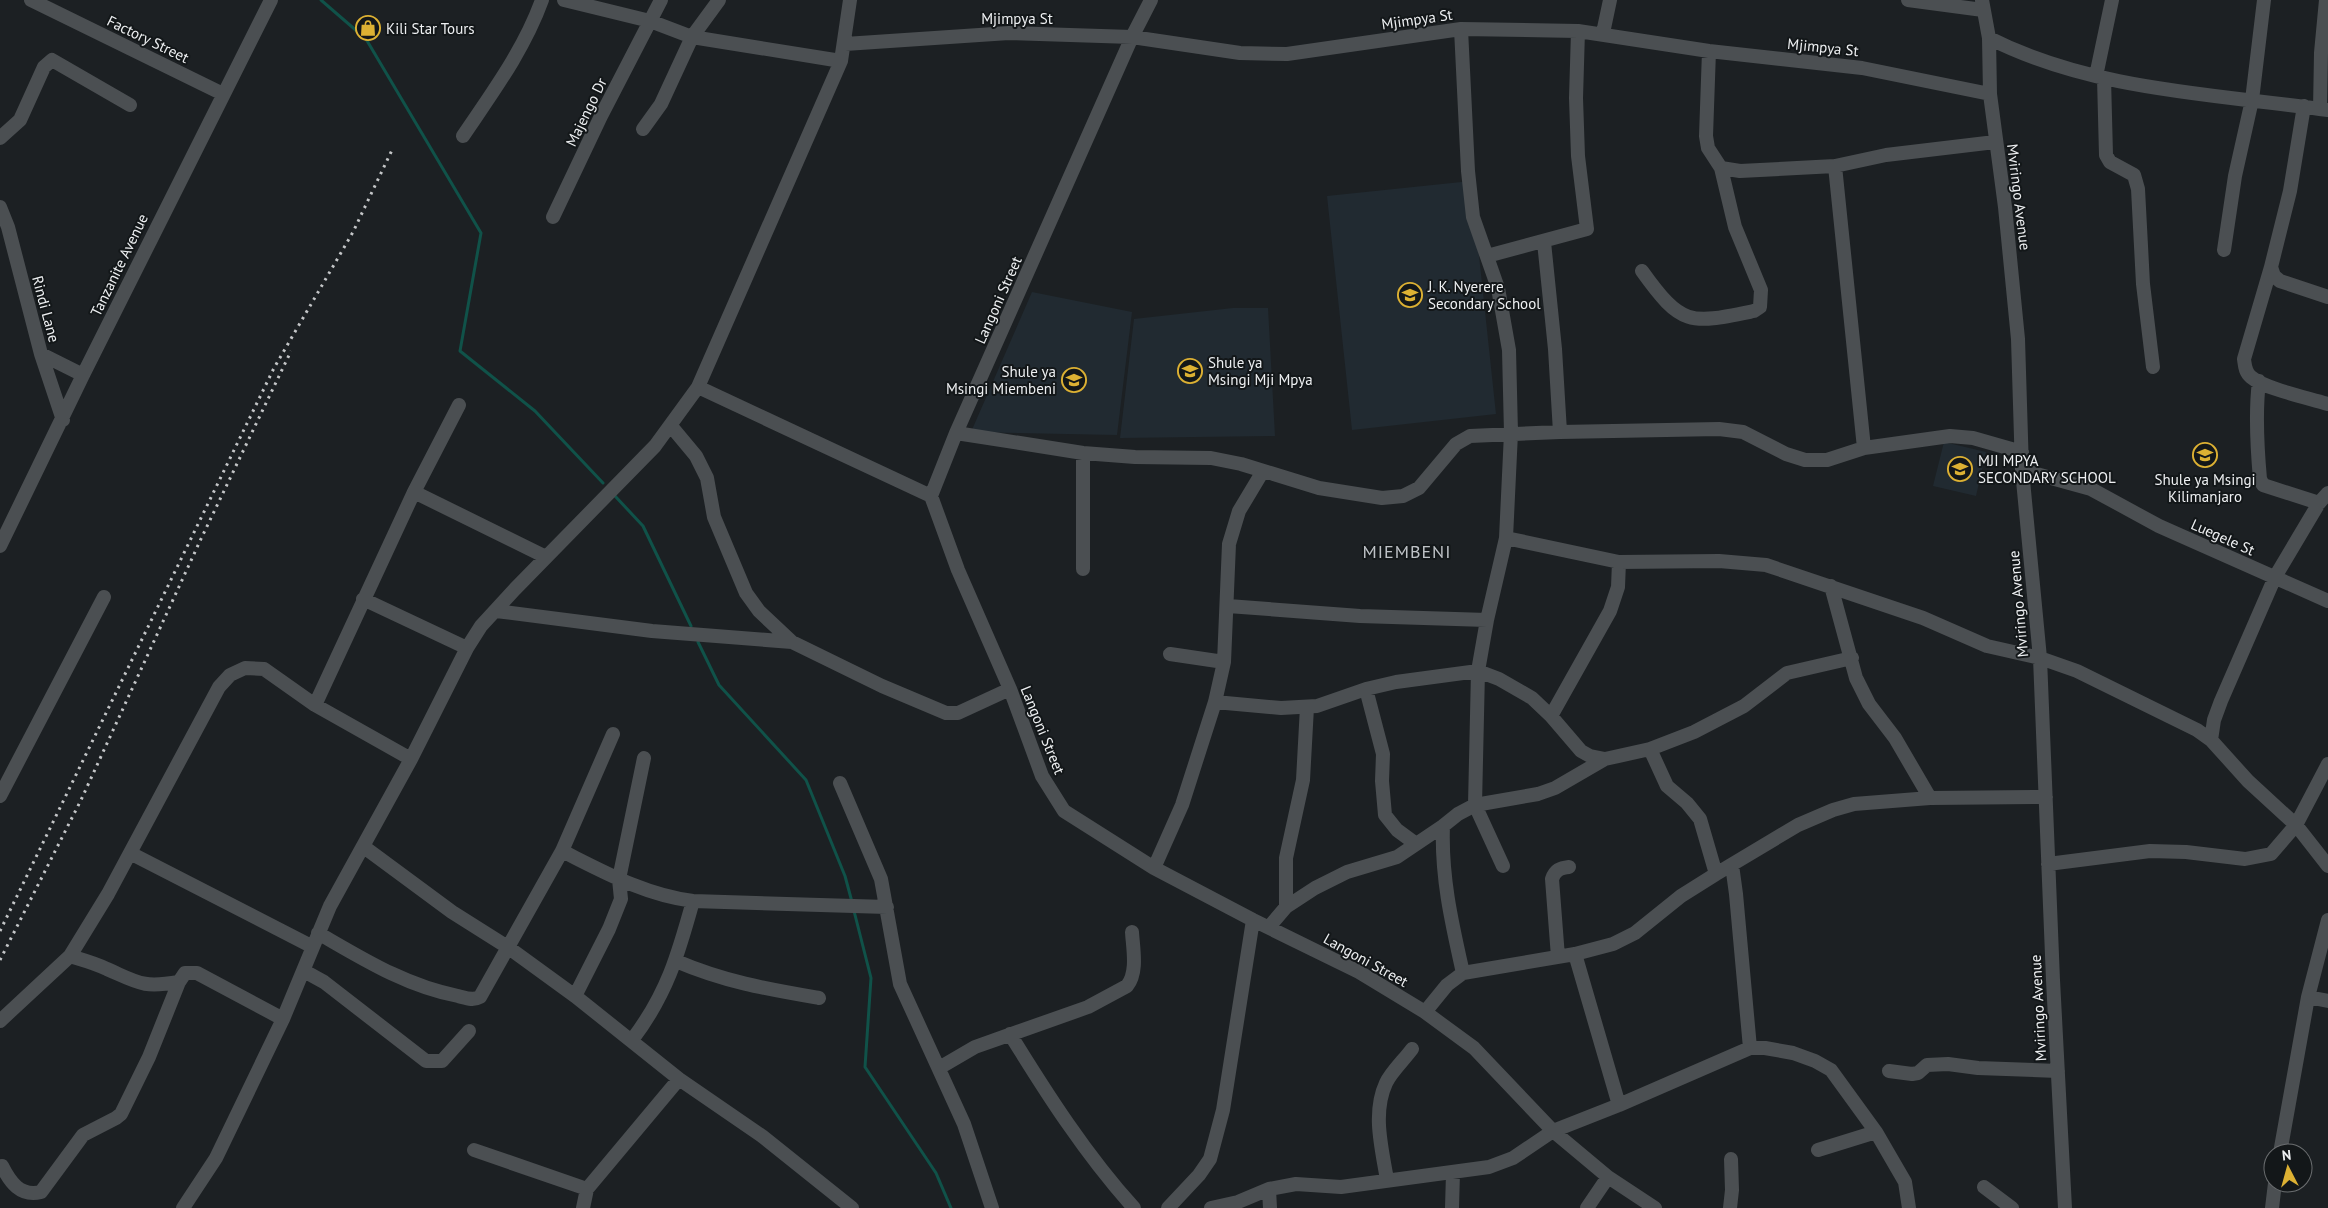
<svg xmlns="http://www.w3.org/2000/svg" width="2328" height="1208" viewBox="0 0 2328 1208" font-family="'PT Sans',sans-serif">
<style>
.built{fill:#212a31}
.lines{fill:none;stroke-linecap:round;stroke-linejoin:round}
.stream{stroke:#105249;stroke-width:3}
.minor{stroke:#4b4f52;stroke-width:14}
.rail{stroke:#c4c6c8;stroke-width:3;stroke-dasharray:2.5 5;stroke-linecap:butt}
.labels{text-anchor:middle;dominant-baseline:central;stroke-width:4;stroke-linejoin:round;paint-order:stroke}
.street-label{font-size:15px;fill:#eef0f2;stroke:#131719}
.poi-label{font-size:15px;fill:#eef0f2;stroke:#131719;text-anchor:start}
.quarter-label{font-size:18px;letter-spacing:1px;fill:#bec2c6;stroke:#131719}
</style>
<rect width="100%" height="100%" fill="#1c2023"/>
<!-- built -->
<path class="built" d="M 1471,181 L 1496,414 L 1352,430 L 1327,196 Z
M 1032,292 L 1132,312 L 1117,435 L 971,432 Z
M 1233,308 L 1268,308 L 1275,436 L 1120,438 L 1134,319 Z
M 1944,442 L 1986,452 L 1976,496 L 1933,486 Z"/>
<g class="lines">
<!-- stream -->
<path class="stream" d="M 321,0 L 366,39 L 481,233 L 460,351 L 535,411 L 603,483
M 615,496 L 643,526 L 691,626
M 698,642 L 719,685 L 806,780 L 845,876 L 852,902
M 854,911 L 871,978 L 865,1067 L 936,1173 L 951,1208"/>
<!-- minor -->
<path class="minor" d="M 31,0 L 223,94
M 564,0 L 650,21 L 692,37 L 841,61
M 1151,0 L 1132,37 L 956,433 L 931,496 L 958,570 L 1010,689 L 1042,776 L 1064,811 L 1154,868 L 1253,920 L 1359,972 L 1425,1012 L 1474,1048 L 1553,1131 L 1608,1177 L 1655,1208
M 1908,0 L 1983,10
M 1982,0 L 1989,38 L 1990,94 L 2005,207 L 2018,339 L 2022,470 L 2040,658 L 2053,980 L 2065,1208
M 1461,29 L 1468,171 L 1473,217 L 1498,288 L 1509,350 L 1511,433 L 1506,538 L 1487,620 L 1478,671 L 1475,805 L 1503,866
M 1603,33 L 1610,0
M 1989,38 C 2093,91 2215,94 2328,110
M 845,44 L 1009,33 L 1132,37 L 1240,53 L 1287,54 L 1461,29 L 1578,31 L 1709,51 L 1862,68 L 1990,94
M 1709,51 L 1706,136 L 1708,148 L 1721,168 L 1740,171 L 1835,166 L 1886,155 L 1995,142
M 2096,76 L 2112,0
M 2104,78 L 2106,155 L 2110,162 L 2134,175 L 2138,189 L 2143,284 L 2153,367
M 2304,106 L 2290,191 L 2271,267 L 2274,276 L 2280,281 L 2328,297
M 2320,109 L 2321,53 L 2326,0
M 643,129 L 661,104 L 692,37 L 719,0
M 463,136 C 492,93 524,50 542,0
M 0,138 L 20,120 L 44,67 L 52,60 L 130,105
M 1835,166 L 1864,448
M 0,207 L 8,227 L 41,354 L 63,420
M 553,217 L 601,116 L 661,0
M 1544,242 L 1555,349 L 1560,432
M 2224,250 L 2235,176 L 2252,100 L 2264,0
M 1487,256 L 1587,229 L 1578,156 L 1576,98 L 1578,31
M 2271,267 L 2244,359 C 2245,366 2245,372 2251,377 C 2265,389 2309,398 2328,404
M 1642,271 C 1682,327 1690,324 1754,311 L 1760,307 L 1761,290 L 1735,227 L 1721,168
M 41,354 L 83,375
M 2259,381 C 2255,414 2257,446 2260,479 L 2263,485 L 2319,503
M 698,387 L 931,496
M 671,426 L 696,456 L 707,478 L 714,517 L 746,593 L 759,611 L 792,642
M 956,433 L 1083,453 L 1135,457 L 1211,458 L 1241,464 L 1319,488 L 1382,498 L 1403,496 L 1419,488 L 1456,444 L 1470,436 L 1560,432 L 1719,429 L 1743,432 L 1786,454 L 1805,460 L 1827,460 L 1864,448 L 1950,436 L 1973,438 L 2022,452
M 2022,470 L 2091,489 L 2159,526 L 2328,601
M 414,492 L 546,557
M 1506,538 L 1619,562 L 1719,561 L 1766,565 L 1923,618 L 1987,646 L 2040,658 L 2077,671 L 2197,730 L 2211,740 L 2248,781 L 2296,825 L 2328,866
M 0,546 L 83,375 L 271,0
M 1083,569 L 1083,453
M 1831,586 L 1856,678 L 1869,704 L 1895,738 L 1930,798
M 363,599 L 467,648
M 1228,606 L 1360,616 L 1487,620
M 496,611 L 652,631 L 792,642 L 882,686 L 946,713 L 958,713 L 1010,689
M 1170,654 L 1224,662
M 1366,689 L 1383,754 L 1382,781 L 1385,815 L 1397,830 L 1416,844
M 1215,702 L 1281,708 L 1317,706 L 1366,689 L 1396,682 L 1478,671 L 1499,679 L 1532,698 L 1551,716 L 1581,751 L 1590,756 L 1605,759 L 1650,749 L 1667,786 L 1687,803 L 1700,819 L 1716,874
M 315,705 L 414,492 L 459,405
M 1551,716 L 1610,611 L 1618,587 L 1619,562
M 2211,740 L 2214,720 L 2221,701 L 2275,577 L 2319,503 L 2328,493
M 1650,749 L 1694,732 L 1744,706 L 1787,673 L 1852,658
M 840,783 L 881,879 L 900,984 L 964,1124 L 992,1208
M 0,796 L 104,597
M 1443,826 C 1441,877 1452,924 1463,973
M 364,847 L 452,912 L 509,948 L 575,996 L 679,1079 L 762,1136 L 852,1208
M 562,851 C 604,872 645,895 693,901 L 887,907
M 130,853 L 313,947
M 2048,864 L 2150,851 L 2186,852 L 2245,859 L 2271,854 L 2296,825 L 2328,764
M 1732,865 L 1736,894 L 1750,1048
M 1154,868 L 1182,805 L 1215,702 L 1224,662 L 1229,544 L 1239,511 L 1263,471
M 1286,907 L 1286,858 L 1303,780 L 1307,707
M 1269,927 L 1286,907 L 1315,888 L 1347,872 L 1397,857 L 1443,826 L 1458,814 L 1475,805 L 1538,794 L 1555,788 L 1605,759
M 318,933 C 363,959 406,986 458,996 C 466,998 473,1001 480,997 L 562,851 L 613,734
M 1575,954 L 1619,1105
M 70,956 C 83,960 95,963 107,969 C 139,983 142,988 179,982 L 185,973 L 197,973 L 283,1019
M 1558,957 L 1552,879 C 1555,870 1560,868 1569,867
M 676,961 C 725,982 767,989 819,998
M 304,971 L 324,982 L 426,1061 L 442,1061 L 469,1031
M 575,996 L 609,929 L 621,899 L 619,879 L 644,758
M 2308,997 L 2328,1001
M 1425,1012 L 1447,985 L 1463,973 L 1575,954 L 1613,944 L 1635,933 L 1681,896 L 1716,874 L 1798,825 L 1833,810 L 1854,804 L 1930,798 L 2046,797
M 0,1021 L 70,956 L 108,894 L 219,687 L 230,675 L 245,668 L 264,669 L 315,705 L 411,759
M 1010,1034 C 1047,1094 1086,1155 1134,1208
M 632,1040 C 667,994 678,955 693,901
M 939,1068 L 975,1047 L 1088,1007 L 1127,986 C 1138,972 1133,949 1132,932
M 1889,1071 L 1912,1074 L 1918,1073 L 1927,1065 L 1948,1064 L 1978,1068 L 2058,1071
M 474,1150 L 587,1189
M 1818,1150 L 1876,1132
M 2280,1153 L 2308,997 L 2328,920
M 2,1166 C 10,1182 20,1197 41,1192 L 83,1135 L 116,1118 L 121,1114 L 149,1057 L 179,982
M 1387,1180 C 1382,1149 1372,1113 1386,1083 C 1391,1072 1404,1060 1412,1049
M 1984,1187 L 2012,1208
M 1269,1189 L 1270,1208
M 183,1208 L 216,1158 L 283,1019 L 330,906 L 411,759 L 467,648 L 481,626 L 515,589 L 655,446 L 698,387 L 841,61 L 850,0
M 583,1208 L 587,1189 L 679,1079
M 1168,1208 L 1199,1175 L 1210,1159 L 1223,1110 L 1253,920
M 1211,1208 L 1238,1202 L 1269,1189 L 1296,1184 L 1341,1187 L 1489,1167 L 1513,1158 L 1553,1131 L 1619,1105 L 1750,1048 L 1765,1048 L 1793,1053 L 1815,1061 L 1831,1070 L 1876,1132 L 1905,1182 L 1909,1208
M 1452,1208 L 1453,1173
M 1587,1208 L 1608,1177
M 1730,1208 L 1732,1190 L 1731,1159
M 2272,1208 L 2275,1183"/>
<!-- rail -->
<path class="rail" d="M 0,931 L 274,368 L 353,232 L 392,150
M 0,960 L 81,800 L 200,541 L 291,351"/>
</g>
<!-- icons -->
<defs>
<symbol id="shop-ring" viewBox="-11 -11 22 22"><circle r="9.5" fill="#131719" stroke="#ddb133" stroke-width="1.5"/><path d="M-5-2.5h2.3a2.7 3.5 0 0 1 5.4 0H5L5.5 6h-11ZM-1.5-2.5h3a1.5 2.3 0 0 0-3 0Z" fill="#ddb133"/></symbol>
<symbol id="school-ring" viewBox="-11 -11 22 22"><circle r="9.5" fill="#131719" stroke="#ddb133" stroke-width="1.5"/><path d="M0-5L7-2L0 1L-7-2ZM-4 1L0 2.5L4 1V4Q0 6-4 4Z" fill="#ddb133"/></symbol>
</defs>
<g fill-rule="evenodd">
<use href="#shop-ring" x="354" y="14" width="28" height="28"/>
<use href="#school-ring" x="1396" y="281" width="28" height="28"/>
<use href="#school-ring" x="1176" y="357" width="28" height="28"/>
<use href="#school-ring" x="1060" y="366" width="28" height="28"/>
<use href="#school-ring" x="2191" y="441" width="28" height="28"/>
<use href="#school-ring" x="1946" y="455" width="28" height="28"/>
</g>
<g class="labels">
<!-- street labels -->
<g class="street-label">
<text x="1017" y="18">Mjimpya St</text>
<text transform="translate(1417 19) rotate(-8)">Mjimpya St</text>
<text transform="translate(148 39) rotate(26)">Factory Street</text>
<text transform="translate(1823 47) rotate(6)">Mjimpya St</text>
<text transform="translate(586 112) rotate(-64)">Majengo Dr</text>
<text transform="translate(2019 197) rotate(83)">Mviringo Avenue</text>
<text transform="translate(119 265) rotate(-64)">Tanzanite Avenue</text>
<text transform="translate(998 300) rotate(-66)">Langoni Street</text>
<text transform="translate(46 309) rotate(75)">Rindi Lane</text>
<text transform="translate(2223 537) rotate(24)">Luegele St</text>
<text transform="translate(2018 604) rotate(-95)">Mviringo Avenue</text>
<text transform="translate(1043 730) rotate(68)">Langoni Street</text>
<text transform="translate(1366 960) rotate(29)">Langoni Street</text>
<text transform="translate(2038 1008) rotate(-93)">Mviringo Avenue</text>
</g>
<!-- poi labels -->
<g class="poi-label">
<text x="386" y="28">Kili Star Tours</text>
<text x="1428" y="286">J. K. Nyerere<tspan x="1428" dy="17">Secondary School</tspan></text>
<text x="1208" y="362">Shule ya<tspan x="1208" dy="17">Msingi Mji Mpya</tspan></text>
<text x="1056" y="371" text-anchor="end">Shule ya<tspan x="1056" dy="17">Msingi Miembeni</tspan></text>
<text x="1978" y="460">MJI MPYA<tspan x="1978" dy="17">SECONDARY SCHOOL</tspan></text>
<text x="2205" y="479" text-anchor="middle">Shule ya Msingi<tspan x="2205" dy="17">Kilimanjaro</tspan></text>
</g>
<!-- quarter labels -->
<g class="quarter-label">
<text x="1407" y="551">MIEMBENI</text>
</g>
</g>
<!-- north arrow -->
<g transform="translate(2288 1168) rotate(354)"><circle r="24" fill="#131719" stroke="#6b6e70"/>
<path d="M0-4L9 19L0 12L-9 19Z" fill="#ddb133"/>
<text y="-8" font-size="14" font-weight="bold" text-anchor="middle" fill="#eef0f2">N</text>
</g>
</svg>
